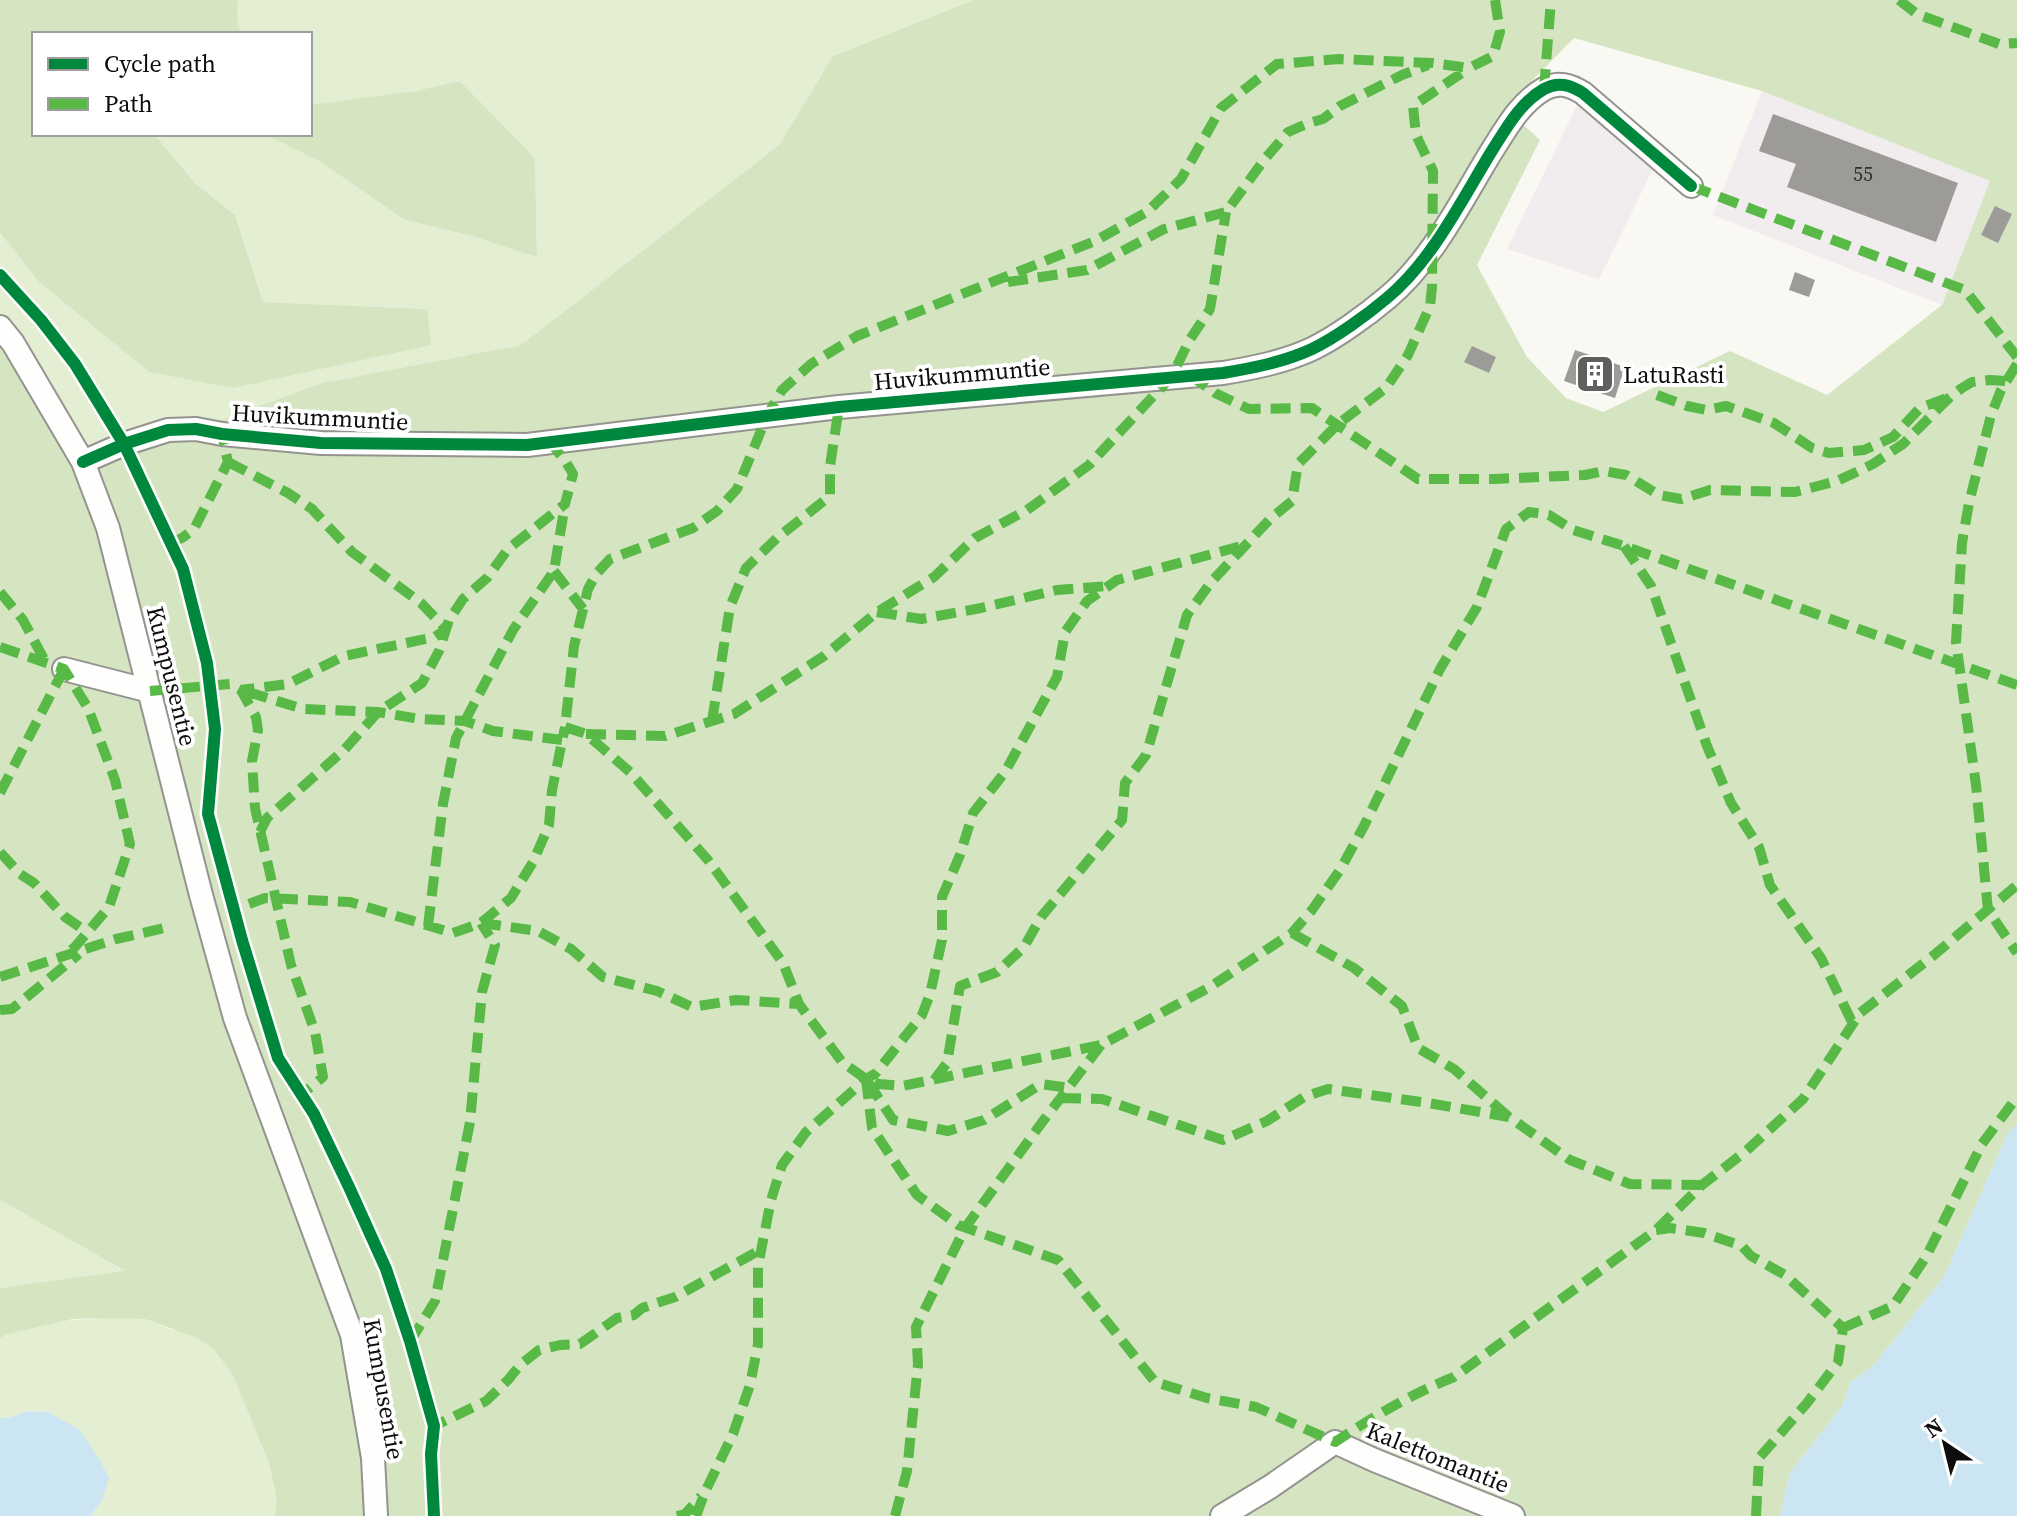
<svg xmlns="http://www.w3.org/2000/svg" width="2017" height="1516" viewBox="0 0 2017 1516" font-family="'Source Serif 4',serif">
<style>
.industrial{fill:#f1ecee}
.green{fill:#e4eed3}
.forest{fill:#d5e5c2;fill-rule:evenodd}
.water{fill:#cbe6f2}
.building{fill:#9d9b98}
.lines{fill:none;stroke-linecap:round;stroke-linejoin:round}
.minor-casing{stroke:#949390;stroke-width:26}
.minor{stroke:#fefefd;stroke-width:22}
.quiet{stroke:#58b947;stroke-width:10;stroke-dasharray:20 10;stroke-linecap:butt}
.cycleway-casing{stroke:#fff;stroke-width:17}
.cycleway{stroke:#00873e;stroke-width:12}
.labels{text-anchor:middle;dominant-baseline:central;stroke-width:8;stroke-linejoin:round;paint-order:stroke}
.number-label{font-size:20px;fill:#313030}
.street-label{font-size:24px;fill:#0d0d0d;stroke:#fff}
.poi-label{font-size:24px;fill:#0d0d0d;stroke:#fff;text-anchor:start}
</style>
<rect width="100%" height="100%" fill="#faf8f2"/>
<!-- industrial -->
<path class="industrial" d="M 1762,91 L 1991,181 L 1942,305 L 1713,215 Z
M 1583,93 L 1658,159 L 1599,279 L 1507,249 Z"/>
<!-- green -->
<path class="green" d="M 238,0 L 973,0 L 833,56 L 779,145 L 521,345 L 322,383 L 196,429 L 83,462 L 0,327 L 0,233 L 39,282 L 149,372 L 427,309 L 263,302 L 235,215 L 196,184 L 154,134 L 264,134 L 319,161 L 405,220 L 476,237 L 537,256 L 535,158 L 460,81 L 415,91 L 312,106 L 310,105 L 310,34 L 241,34 L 237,16 Z
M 0,1200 L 126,1272 L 0,1288 Z
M 107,1317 L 145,1319 L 172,1330 L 202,1329 L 331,1516 L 91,1516 L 102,1500 L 89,1446 L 80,1430 L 47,1412 L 28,1411 L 9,1418 L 0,1418 L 0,1334 L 53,1322 Z"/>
<!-- forest -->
<path class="forest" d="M 0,0 L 238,0 L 237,16 L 241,34 L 34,34 L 34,134 L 154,134 L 196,184 L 235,215 L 263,302 L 427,309 L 431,345 L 233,388 L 149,372 L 39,282 L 0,233 Z
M 973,0 L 2017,0 L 2017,1125 L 2008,1133 L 1944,1277 L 1874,1365 L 1850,1383 L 1843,1405 L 1790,1473 L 1780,1516 L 275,1516 L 277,1502 L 275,1489 L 269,1463 L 233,1375 L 213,1348 L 197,1338 L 145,1319 L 97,1318 L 73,1319 L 7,1334 L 0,1338 L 0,1288 L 125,1271 L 0,1200 L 0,327 L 83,462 L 196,429 L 322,383 L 521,345 L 779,145 L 833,56 ZM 1574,38 L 1762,91 L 1990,181 L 1942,305 L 1827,395 L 1730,351 L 1603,412 L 1566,398 L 1527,357 L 1477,265 L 1540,140 L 1505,108 Z
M 460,81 L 535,158 L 537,257 L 476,237 L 405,220 L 319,161 L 264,134 L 310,134 L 310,105 L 415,91 Z"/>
<!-- water -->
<path class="water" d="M 2017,1125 L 2017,1516 L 1780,1516 L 1790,1473 L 1843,1405 L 1850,1383 L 1874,1365 L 1944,1277 L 2008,1133 Z
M 28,1411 L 48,1412 L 80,1430 L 101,1462 L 109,1478 L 102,1500 L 91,1516 L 0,1516 L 0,1418 L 9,1418 Z"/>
<!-- building -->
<path class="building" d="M 1773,114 L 1958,183 L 1936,242 L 1787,187 L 1796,164 L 1759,151 Z
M 1995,206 L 2012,214 L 1998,243 L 1981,235 Z
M 1795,272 L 1815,280 L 1809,297 L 1789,290 Z
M 1472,346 L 1496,357 L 1489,373 L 1464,362 Z
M 1575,350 L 1625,367 L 1615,398 L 1564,381 Z"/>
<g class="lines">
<defs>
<path id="minor" d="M 0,327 L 13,343 L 83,462 L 108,528 L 201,895 L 235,1018 L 352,1335 L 373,1458 L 376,1516
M 83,462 L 124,444 L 168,430 L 196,429 L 222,434 L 321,443 L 527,445 L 839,407 L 1223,373 C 1253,368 1284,362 1312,349 C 1335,338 1367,315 1387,298 C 1433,260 1462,199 1493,149 C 1507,127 1520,103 1544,89 C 1558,81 1570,85 1583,93 L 1691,186
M 64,669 L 150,691
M 1222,1516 L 1270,1487 L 1335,1442 L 1374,1460 L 1513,1516"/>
</defs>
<!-- minor casing -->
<use href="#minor" class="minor-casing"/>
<!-- minor -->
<use href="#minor" class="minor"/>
<!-- quiet -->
<path class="quiet" d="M 1495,0 L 1500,32 L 1493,56 L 1469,68 L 1433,63 L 1339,59 L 1277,64 L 1221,108 L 1181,179 L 1147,212 L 1095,241 L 857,336 L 811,364 L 782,390 L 767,416 L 737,489 L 717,511 L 693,528 L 610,559 L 597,573 L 588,589 L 574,646 L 565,727 L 586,734 L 630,772 L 708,860 L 783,963 L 799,1004 L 842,1062 L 866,1079 L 879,1084 L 902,1086 L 1101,1045 L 1210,987 L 1292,933 L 1312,910 L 1340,870 L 1364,826 L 1440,669 L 1477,607 L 1506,529 L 1529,512 L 1549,515 L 1573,530 L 1624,546 L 2017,685
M 1899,0 L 1917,14 L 1999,44 L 2017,43
M 1544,89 L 1551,0
M 1691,186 L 1965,290 L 2017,357
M 1008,282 L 1087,270 L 1164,229 L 1226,212 L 1264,160 L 1288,132 L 1309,123 L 1323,119 L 1340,106 L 1402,75 L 1428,65
M 2017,364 L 2001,390 L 1991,415 L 1969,503 L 1962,543 L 1956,642 L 1976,785 L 1988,910 L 2017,953
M 1190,375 L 1215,393 L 1249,409 L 1312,408 L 1418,479 L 1494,479 L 1585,475 L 1604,471 L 1626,475 L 1659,495 L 1681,499 L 1710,490 L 1795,492 L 1837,481 L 1873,464 L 1903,444 L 1950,397 L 1962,388 L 1972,382 L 1990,380 L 2006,381
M 1657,395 L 1687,406 L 1706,410 L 1726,406 L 1774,423 L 1812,448 L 1829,453 L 1864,450 L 1893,437 L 1920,408 L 1947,398
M 228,462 L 288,493 L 312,509 L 352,552 L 421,603 L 446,629 L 435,637 L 344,656 L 288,684 L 241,690
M 171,543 L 182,538 L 194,529 L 228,462 L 222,434
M 1624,546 L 1651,586 L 1707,746 L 1731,803 L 1759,847 L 1770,885 L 1821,958 L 1853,1024
M 554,571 L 583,609
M 0,592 L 23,620 L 46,663
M 877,612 L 921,619 L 981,608 L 1057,590 L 1108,586
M 0,647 L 64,669 L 88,708 L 115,780 L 130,844 L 109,907 L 74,948 L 62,956
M 150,691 L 230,684 L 241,690 L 256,717 L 258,730 L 252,761 L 255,808 L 291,965 L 315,1032 L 323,1077 L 301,1095
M 248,692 L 303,709 L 378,712 L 420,719 L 465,721 L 493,731 L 562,740
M 712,721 L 730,607 L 746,568 L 777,538 L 830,496 L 830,466 L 839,407
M 586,734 L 665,736 L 734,714 L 824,656 L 877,612 L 934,577 L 975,538 L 1027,510 L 1089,465 L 1172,376 L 1189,341 L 1210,309 L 1226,212
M 0,793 L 64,669
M 260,832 L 267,818 L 344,750 L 378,712 L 422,683 L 439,651 L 449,620 L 463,599 L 487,578 L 508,549 L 565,504 L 573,474 L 566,462 L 550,442
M 0,852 L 20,874 L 34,883 L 65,917 L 87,932
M 249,904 L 265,898 L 350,902 L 453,933 L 481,923 L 511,898 L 533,862 L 549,825 L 552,790 L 565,727
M 481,923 L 538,931 L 571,949 L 603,977 L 657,991 L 692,1007 L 736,1000 L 799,1004
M 428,926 L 443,804 L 456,738 L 513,630 L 554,571 L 565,504
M 1292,933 L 1354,968 L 1402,1006 L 1418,1048 L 1454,1069 L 1509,1117
M 0,977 L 116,939 L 169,927
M 0,1010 L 12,1009 L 79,954
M 866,1079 L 872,1128 L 917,1195 L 958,1225 L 1058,1260 L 1155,1382 L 1207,1398 L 1256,1407 L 1335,1442 C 1373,1417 1411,1394 1454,1377 L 1656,1230 L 1702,1185 L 1746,1151 L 1803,1099 L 1860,1013 L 1934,955 L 2017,885
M 934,1080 L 947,1063 L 960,986 L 997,972 L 1024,947 L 1041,917 L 1122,820 L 1125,783 L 1146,755 L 1187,615 L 1212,581 L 1270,519 L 1292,501 L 1298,464 L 1338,424 L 1386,388 L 1408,355 L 1430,306 L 1432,287 L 1433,171 L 1416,135 L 1413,106 L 1469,68
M 868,1082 L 893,1120 L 948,1131 L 984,1120 L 1041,1084 L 1069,1088
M 1061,1098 L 1102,1099 L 1223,1140 L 1267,1121 L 1304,1097 L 1328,1089 L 1428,1103 L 1509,1117 L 1570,1160 L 1630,1184 L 1702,1185
M 1656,1230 L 1670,1228 L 1704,1233 L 1742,1246 L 1751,1256 L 1785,1275 L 1843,1328
M 1843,1328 L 1893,1306 L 1926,1257 L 1982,1144 L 2017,1097
M 410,1342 L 435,1301 L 470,1122 L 482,992 L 495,945 L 481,923
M 432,1419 L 434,1426 L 486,1401 L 508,1380 L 520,1365 L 539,1350 L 560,1345 L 580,1344 L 617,1318 L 634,1315 L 642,1308 L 675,1297 L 762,1249
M 677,1516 L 685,1514 L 701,1496
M 696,1516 L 705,1492 L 733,1434 L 750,1385 L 758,1344 L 758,1266 L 771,1200 L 782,1165 L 806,1132 L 866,1079 L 876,1073 L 922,1015 L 930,994 L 942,940 L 942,897 L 960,855 L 973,813 L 1005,772 L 1057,677 L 1065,632 L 1087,601 L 1117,580 L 1245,545
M 895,1516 L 907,1471 L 918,1364 L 916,1327 L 965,1228 L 1043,1121 L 1101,1045
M 1756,1516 L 1759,1458 L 1807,1403 L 1838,1362 L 1843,1328"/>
<defs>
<path id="cycleway" d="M 0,275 L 41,320 L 75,364 L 124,444 L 183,569 L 207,663 L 215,729 L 208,814 L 242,940 L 278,1058 L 314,1114 L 349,1187 L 386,1269 L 410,1341 L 434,1426 L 431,1454 L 434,1516
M 83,462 L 124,444 L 168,430 L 196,429 L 222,434 L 321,443 L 527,445 L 839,407 L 1223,373 C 1253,368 1284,362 1312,349 C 1335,338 1367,315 1387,298 C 1433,260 1462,199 1493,149 C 1507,127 1520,103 1544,89 C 1558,81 1570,85 1583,93 L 1691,186"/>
</defs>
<!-- cycleway casing -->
<use href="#cycleway" class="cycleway-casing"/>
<!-- cycleway -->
<use href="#cycleway" class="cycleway"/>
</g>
<!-- icons -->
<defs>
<symbol id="building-square" viewBox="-11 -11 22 22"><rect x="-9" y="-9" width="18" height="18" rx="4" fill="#605f5d" stroke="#fff"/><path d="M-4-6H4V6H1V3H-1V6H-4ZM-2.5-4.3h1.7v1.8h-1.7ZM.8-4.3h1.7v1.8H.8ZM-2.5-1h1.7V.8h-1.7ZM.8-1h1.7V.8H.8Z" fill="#fff"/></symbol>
</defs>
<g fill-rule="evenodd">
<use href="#building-square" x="1573" y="352" width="44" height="44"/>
</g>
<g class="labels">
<!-- number labels -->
<g class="number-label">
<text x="1863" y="174">55</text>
</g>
<!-- street labels -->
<g class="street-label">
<text transform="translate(962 374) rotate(-5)">Huvikummuntie</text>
<text transform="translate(320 417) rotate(3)">Huvikummuntie</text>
<text transform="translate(172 676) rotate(76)">Kumpusentie</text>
<text transform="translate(384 1389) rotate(80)">Kumpusentie</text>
<text transform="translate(1438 1457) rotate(22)">Kalettomantie</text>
</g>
<!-- poi labels -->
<g class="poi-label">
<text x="1623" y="374">LatuRasti</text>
</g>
</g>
<!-- legend -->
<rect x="32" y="32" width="280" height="104" fill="#ffffff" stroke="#9e9e9e" stroke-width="2"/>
<rect x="48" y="58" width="40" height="12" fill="#00873e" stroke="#9e9e9e" stroke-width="2"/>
<text x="104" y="72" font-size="24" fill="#0d0d0d">Cycle path</text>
<rect x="48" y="98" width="40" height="12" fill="#58b947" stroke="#9e9e9e" stroke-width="2"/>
<text x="104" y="112" font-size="24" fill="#0d0d0d">Path</text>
<!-- north arrow -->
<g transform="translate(1945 1444) rotate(325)" stroke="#ffffff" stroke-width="6" paint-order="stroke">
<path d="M0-6L14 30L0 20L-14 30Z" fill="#0d0d0d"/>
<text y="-12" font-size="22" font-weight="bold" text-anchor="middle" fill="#0d0d0d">N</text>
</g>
</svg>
